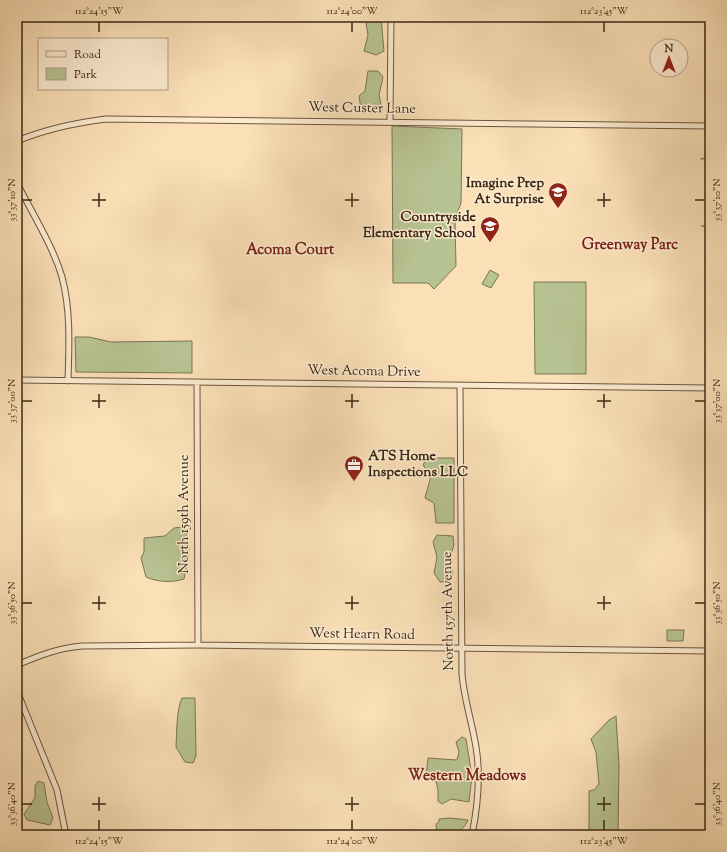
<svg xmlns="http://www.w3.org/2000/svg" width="727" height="852" viewBox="0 0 727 852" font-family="'Sorts Mill Goudy',serif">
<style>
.green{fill:#b8c393;stroke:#7a7554}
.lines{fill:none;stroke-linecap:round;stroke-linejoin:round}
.stream{stroke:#788075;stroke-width:1.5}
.tertiary-casing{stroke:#6c553d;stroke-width:7}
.tertiary{stroke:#fcebd0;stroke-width:5}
.ticks{fill:none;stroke:#3c2714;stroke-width:1.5}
.labels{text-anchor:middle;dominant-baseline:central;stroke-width:3;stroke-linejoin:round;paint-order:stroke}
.street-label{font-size:14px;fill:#3c2714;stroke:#fcebd0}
.poi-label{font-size:14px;font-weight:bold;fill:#3c2714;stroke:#fcebd0;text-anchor:end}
.neighbourhood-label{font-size:15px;font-weight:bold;fill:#7a1f14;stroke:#fcebd0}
.neatline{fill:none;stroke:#3c2714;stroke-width:1.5}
.ticks-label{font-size:10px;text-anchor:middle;fill:#3c2714}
</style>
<rect width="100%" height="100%" fill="#fbe0b7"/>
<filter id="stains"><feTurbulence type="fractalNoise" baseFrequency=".005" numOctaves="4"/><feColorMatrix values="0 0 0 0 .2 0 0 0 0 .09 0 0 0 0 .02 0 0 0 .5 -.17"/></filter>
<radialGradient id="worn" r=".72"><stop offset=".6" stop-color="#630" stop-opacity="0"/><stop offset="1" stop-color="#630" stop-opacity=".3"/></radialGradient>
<!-- green -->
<path class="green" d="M 365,17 L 381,17 L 384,51 L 376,55 L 364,51 L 368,35 Z
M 368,71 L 378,71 L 383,77 L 379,95 L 382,110 L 372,112 L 361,109 L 359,96 L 365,91 Z
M 392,126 L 462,129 L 461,203 L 455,219 L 456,266 L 434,289 L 428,283 L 393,283 Z
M 490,270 L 499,275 L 491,288 L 482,284 Z
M 534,282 L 586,282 L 586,374 L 535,374 Z
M 75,337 L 89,337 L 111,342 L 192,341 L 192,373 L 76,372 Z
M 427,458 L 454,458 L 454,523 L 436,523 L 434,503 L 425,498 L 431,476 L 423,465 Z
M 182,527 C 194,541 187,563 184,579 C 172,583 157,582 146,577 L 141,558 L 144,552 L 144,538 L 165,536 L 174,528 Z
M 437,535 L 453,536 L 454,545 L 449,560 L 453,573 L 448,582 L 440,582 L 434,573 L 437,557 L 433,542 Z
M 667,630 L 684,630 L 683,641 L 667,641 Z
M 182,698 L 195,698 L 196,756 L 193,763 L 185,762 L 176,747 C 177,732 176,711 182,698 Z
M 616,716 L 619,765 L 618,835 L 602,835 L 589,830 L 589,791 L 594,790 L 599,784 L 596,752 L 591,739 L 609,720 Z
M 462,737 L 466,739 L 472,776 L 469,802 L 451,799 L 442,804 L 438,801 L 438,790 L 436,781 L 426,777 L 428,758 L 457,760 L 459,752 L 456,742 Z
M 38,781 L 44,783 L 47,802 L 53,818 L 50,825 L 27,820 L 24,814 L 35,798 L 35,786 Z
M 450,818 L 468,820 C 466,826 461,828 459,835 L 437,835 L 436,824 L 439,822 L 439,819 Z"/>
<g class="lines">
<!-- stream -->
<path class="stream" d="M 706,17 L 708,117
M 708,134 L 708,380
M 701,159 L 707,158
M 702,226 L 708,227
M 708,397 L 709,494
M 709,501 L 709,641
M 708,714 L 709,659
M 708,727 L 709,762
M 709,782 L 709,835"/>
<defs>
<path id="tertiary" d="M 390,122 L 391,17
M 17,141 C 46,129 74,123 106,119 L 710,126
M 17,183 C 32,213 53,246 62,277 C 71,311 69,346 68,381
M 17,380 L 710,388
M 197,383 L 198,645
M 460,385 L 462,674 C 464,699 472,722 476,747 C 481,777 478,805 472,835
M 17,665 C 38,656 58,648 82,646 L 198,645 L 710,651
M 17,691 L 57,790 L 66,835"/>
</defs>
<!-- tertiary casing -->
<use href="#tertiary" class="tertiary-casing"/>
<!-- tertiary -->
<use href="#tertiary" class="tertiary"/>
</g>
<!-- ticks -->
<path class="ticks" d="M 99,22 L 99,32M 352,22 L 352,32M 604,22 L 604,32M 99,193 L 99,207M 352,193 L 352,207M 604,193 L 604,207M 22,200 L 32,200M 92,200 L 106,200M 345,200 L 359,200M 597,200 L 611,200M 695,200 L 705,200M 99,394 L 99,408M 352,394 L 352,408M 604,394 L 604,408M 22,401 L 32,401M 92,401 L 106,401M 345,401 L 359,401M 597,401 L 611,401M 695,401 L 705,401M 99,596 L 99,610M 352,596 L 352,610M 604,596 L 604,610M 22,603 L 32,603M 92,603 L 106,603M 345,603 L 359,603M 597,603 L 611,603M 695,603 L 705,603M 99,797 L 99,811M 352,797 L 352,811M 604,797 L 604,811M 22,804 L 32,804M 92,804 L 106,804M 345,804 L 359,804M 597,804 L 611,804M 695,804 L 705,804M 99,820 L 99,830M 352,820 L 352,830M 604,820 L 604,830"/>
<!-- icons -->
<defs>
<symbol id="school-pin" viewBox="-11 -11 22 30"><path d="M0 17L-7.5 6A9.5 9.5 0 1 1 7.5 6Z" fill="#8f2418" stroke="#fcebd0"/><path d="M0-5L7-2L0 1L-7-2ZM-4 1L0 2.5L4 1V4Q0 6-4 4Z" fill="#fff"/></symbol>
<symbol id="office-pin" viewBox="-11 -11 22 30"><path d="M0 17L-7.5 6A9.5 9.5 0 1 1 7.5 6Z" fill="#8f2418" stroke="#fcebd0"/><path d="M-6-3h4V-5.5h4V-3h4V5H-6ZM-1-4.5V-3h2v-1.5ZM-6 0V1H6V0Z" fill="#fff"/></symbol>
</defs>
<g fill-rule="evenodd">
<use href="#school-pin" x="547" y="181" width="22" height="30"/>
<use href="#school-pin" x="479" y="215" width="22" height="30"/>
<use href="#office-pin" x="343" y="454" width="22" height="30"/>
</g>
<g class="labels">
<!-- street labels -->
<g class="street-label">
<text transform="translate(362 109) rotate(1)">West Custer Lane</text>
<text transform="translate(364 372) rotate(1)">West Acoma Drive</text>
<text transform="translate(185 514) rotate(-90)">North 159th Avenue</text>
<text transform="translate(449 611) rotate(-91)">North 157th Avenue</text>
<text transform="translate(362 635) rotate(1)">West Hearn Road</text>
</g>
<!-- poi labels -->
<g class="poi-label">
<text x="544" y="184">Imagine Prep<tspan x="544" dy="16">At Surprise</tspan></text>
<text x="476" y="218">Countryside<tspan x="476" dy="16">Elementary School</tspan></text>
<text x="368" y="457" text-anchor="start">ATS Home<tspan x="368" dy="16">Inspections LLC</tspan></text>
</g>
<!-- neighbourhood labels -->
<g class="neighbourhood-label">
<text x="630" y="245">Greenway Parc</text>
<text x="290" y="250">Acoma Court</text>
<text x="467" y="776">Western Meadows</text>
</g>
</g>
<!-- margin -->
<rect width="727" height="852" fill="none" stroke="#fbe0b7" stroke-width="44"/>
<!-- legend -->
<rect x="38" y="38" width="130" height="52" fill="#fcebd0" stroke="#af9d85"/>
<rect x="46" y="51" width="20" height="6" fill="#fcebd0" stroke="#af9d85"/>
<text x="74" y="58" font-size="12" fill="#3c2714">Road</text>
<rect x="46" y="68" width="20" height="12" fill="#b8c393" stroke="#af9d85"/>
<text x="74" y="78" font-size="12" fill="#3c2714">Park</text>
<!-- north arrow -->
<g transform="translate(669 58)"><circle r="19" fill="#fcebd0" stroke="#af9d85"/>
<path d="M0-3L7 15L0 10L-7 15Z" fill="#8f2418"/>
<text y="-6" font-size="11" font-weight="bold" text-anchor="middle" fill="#3c2714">N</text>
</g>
<rect x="22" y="22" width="683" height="808" class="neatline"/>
<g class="ticks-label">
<text x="99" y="14">112°24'15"W</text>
<text x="352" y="14">112°24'00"W</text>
<text x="604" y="14">112°23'45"W</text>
<text transform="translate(11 200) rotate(-90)" y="4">33°37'10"N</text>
<text transform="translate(716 200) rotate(-90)" y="4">33°37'10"N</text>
<text transform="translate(11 401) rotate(-90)" y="4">33°37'00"N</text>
<text transform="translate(716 401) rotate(-90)" y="4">33°37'00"N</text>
<text transform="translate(11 603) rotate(-90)" y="4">33°36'50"N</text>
<text transform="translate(716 603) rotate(-90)" y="4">33°36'50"N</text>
<text transform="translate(11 804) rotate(-90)" y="4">33°36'40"N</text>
<text transform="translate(716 804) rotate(-90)" y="4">33°36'40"N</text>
<text x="99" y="844">112°24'15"W</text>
<text x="352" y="844">112°24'00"W</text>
<text x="604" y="844">112°23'45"W</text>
</g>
<rect width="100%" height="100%" filter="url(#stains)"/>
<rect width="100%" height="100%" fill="url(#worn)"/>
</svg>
